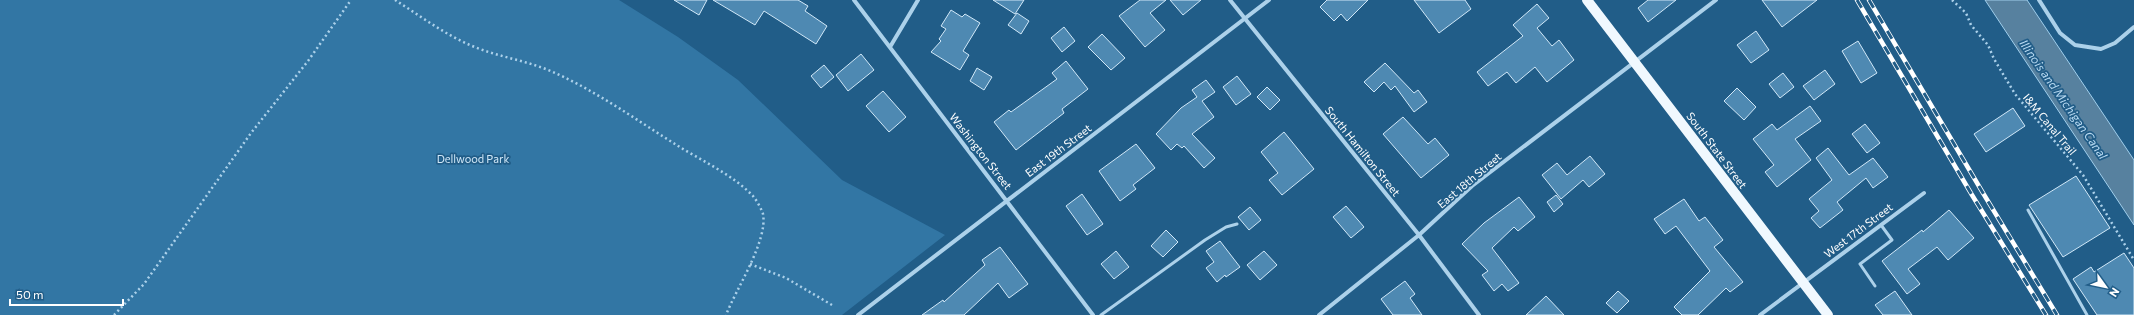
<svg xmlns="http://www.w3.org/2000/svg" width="2134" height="315" viewBox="0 0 2134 315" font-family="Commissioner,sans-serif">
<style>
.green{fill:#3276a4}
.water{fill:#57819f;stroke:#a0ceeb}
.building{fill:#4e89b2;stroke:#d1e8f8}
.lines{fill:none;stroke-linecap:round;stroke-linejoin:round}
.path{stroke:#acd1ea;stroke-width:2.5;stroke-dasharray:2 3;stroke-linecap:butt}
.service{stroke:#acd1ea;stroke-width:3}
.minor{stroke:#acd1ea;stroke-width:4}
.primary{stroke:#f0f8fe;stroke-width:10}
.rail-casing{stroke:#fff;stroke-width:4.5}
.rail{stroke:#215d88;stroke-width:3;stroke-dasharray:9;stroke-linecap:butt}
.labels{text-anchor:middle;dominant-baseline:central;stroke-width:3.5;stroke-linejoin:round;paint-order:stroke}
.street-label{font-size:11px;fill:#fff;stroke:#215d88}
.park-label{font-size:11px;fill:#d1e8f8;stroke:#215d88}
.water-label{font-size:12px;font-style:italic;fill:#b8daf2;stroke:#215d88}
</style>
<rect width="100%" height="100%" fill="#215d88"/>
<!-- green -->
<path class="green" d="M 0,0 L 619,0 L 678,37 L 738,80 L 842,180 L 945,235 L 842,315 L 0,315 Z"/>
<!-- water -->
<path class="water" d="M 1985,0 L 2027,0 L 2134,160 L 2134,225 Z"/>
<!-- building -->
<path class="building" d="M 674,0 L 707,0 L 699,15 Z
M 713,0 L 798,0 L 808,6 L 805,11 L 827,26 L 816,44 L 764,11 L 755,25 Z
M 993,0 L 1024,0 L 1015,14 Z
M 1140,0 L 1166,0 L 1150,13 L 1165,30 L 1145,47 L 1119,16 Z
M 1170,0 L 1201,0 L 1183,15 Z
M 1327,0 L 1368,0 L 1347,21 L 1341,14 L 1334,21 L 1320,7 Z
M 1414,0 L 1465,0 L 1471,9 L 1439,33 Z
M 1648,0 L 1676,0 L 1648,22 L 1638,8 Z
M 1762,0 L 1817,0 L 1782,27 Z
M 1537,4 L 1549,18 L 1537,28 L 1552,46 L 1559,40 L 1574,60 L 1547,82 L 1535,67 L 1516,83 L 1507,72 L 1488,86 L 1477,72 L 1523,36 L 1513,25 Z
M 951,10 L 962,17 L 965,14 L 980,23 L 963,51 L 969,55 L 960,70 L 931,52 L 941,41 L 939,39 L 946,29 L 941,26 Z
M 1017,13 L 1029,21 L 1021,34 L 1008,25 Z
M 1064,27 L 1075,41 L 1062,52 L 1051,38 Z
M 1756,31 L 1769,50 L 1751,63 L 1737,45 Z
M 1102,34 L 1125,58 L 1111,70 L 1088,47 Z
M 1858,41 L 1877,73 L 1861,83 L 1842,51 Z
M 861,54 L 874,70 L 848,91 L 836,75 Z
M 1066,61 L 1088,89 L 1062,109 L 1064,113 L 1016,150 L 994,122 L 1009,110 L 1011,112 L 1057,79 L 1052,73 Z
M 1385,63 L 1414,93 L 1418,90 L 1427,102 L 1414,112 L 1395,86 L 1391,90 L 1384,82 L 1374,92 L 1364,82 Z
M 824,65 L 834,77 L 821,88 L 811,76 Z
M 977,68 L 992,77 L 984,90 L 970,81 Z
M 1825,70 L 1835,84 L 1814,100 L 1803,86 Z
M 1783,73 L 1794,87 L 1780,98 L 1769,84 Z
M 1237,76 L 1251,94 L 1236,105 L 1223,87 Z
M 1206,80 L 1215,92 L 1202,101 L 1214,117 L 1192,134 L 1215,158 L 1204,168 L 1184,146 L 1182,148 L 1177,144 L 1171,150 L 1156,134 L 1181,108 L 1197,97 L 1192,90 Z
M 1267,87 L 1280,100 L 1270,110 L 1257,97 Z
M 1737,88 L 1756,107 L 1744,120 L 1724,101 Z
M 883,91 L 906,117 L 889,132 L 866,106 Z
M 1810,106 L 1821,121 L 1795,139 L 1811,160 L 1777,187 L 1765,172 L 1774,165 L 1753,139 L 1772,124 L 1777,130 Z
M 2013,108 L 2025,126 L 1986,152 L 1974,134 Z
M 1403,117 L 1428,144 L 1435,138 L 1449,155 L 1421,178 L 1383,134 Z
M 1865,124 L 1880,143 L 1867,153 L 1852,134 Z
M 1284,132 L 1314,169 L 1282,195 L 1269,180 L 1278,173 L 1261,152 Z
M 1136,144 L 1155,168 L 1133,185 L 1136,189 L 1120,201 L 1099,171 Z
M 1828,148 L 1849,175 L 1873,158 L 1888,177 L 1873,188 L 1866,178 L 1837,202 L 1843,210 L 1820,228 L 1811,218 L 1819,211 L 1809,199 L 1832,180 L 1816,158 Z
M 1590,156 L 1605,174 L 1589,187 L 1583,180 L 1561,199 L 1542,175 L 1557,163 L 1567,175 Z
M 2076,176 L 2110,228 L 2063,257 L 2029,205 Z
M 1082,194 L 1103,224 L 1087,235 L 1066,206 Z
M 1556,195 L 1563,204 L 1554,212 L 1547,202 Z
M 1519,197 L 1535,217 L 1518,231 L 1514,227 L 1492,248 L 1519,283 L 1508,291 L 1502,284 L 1494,291 L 1482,275 L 1488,271 L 1462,244 L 1484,223 Z
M 1684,199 L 1699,221 L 1705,217 L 1723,240 L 1714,247 L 1743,282 L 1730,292 L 1726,288 L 1698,315 L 1682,315 L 1674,307 L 1710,271 L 1676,226 L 1665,234 L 1654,219 Z
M 1346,206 L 1364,227 L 1351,238 L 1333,217 Z
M 1250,207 L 1261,220 L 1249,230 L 1238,217 Z
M 1949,210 L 1974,238 L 1948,260 L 1937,247 L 1908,269 L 1920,284 L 1907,294 L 1882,261 L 1922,230 L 1923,232 Z
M 1166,230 L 1178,242 L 1163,257 L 1151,246 Z
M 1220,241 L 1240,267 L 1226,277 L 1225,275 L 1217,282 L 1206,268 L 1214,262 L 1206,251 Z
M 1000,247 L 1028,284 L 1009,298 L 998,283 L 964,315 L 922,315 L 943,300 L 944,302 L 985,265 L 982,260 Z
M 1116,251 L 1129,267 L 1114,279 L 1101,264 Z
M 1264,251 L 1277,265 L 1260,280 L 1247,265 Z
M 2124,253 L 2134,268 L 2134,315 L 2097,315 L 2073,279 L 2091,267 L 2094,272 Z
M 1405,281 L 1415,294 L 1410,298 L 1422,315 L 1393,315 L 1381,299 Z
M 1618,291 L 1629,301 L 1617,313 L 1606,303 Z
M 1895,291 L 1912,315 L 1883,315 L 1875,305 Z
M 1546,296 L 1564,315 L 1526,315 Z"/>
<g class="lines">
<!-- path -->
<path class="path" d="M 395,0 C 419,15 444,34 470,45 C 497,57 526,60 553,72 C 596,91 635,119 675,144 C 700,160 732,174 753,196 C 757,201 761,208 763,214 C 768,241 736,289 726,315
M 1952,0 L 1966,13 L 1971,25 L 1988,45 L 1994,59 L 2015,94 L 2083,175 L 2134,260
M 750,264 L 786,278 L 832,305
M 114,315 L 144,284 L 251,133 L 308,61 L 351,0"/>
<!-- service -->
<path class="service" d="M 2028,210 L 2087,315
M 1875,286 L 1860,264 L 1892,240 L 1881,225
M 1101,315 L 1205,240 L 1226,227 L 1237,224"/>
<!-- minor -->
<path class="minor" d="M 854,0 L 1093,315
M 1230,0 L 1419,235 L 1479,315
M 2039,0 L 2060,33 L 2075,45 L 2101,49 L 2115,43 L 2134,27
M 890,47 L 918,0
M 858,315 L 1269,0
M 1319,315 L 1419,235 L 1472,186 L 1716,0
M 1760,315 L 1924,193"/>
<!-- primary -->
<path class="primary" d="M 1587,0 L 1828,315"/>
<defs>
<path id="rail" d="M 1857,0 L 1972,195 L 2046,315
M 1869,0 L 1983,193 L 2057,315"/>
</defs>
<!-- rail casing -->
<use href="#rail" class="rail-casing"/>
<!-- rail -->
<use href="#rail" class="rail"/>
</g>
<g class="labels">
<!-- street labels -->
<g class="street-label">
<text transform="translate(2050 124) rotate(50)">I&amp;M Canal Trail</text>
<text transform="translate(1058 150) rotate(-37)">East 19th Street</text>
<text transform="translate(1717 150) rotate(53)">South State Street</text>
<text transform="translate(981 151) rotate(52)">Washington Street</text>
<text transform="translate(1363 151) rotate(51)">South Hamilton Street</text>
<text transform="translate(1469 180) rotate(-40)">East 18th Street</text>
<text transform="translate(1858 230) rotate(-37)">West 17th Street</text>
</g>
<!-- park labels -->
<g class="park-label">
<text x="473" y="158">Dellwood Park</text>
</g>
<!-- water labels -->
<g class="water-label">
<text transform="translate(2064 99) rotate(55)">Illinois and Michigan Canal</text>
</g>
</g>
<!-- north arrow -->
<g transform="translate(2106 287) rotate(123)" stroke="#215d88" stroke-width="3" paint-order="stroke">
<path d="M0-3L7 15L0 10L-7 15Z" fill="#ffffff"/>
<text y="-6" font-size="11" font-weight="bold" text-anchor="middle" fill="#ffffff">N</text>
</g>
<!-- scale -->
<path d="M10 299v6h113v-6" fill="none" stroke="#ffffff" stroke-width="2"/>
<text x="16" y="299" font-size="12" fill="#ffffff" stroke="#215d88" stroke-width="3" paint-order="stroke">50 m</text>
</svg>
